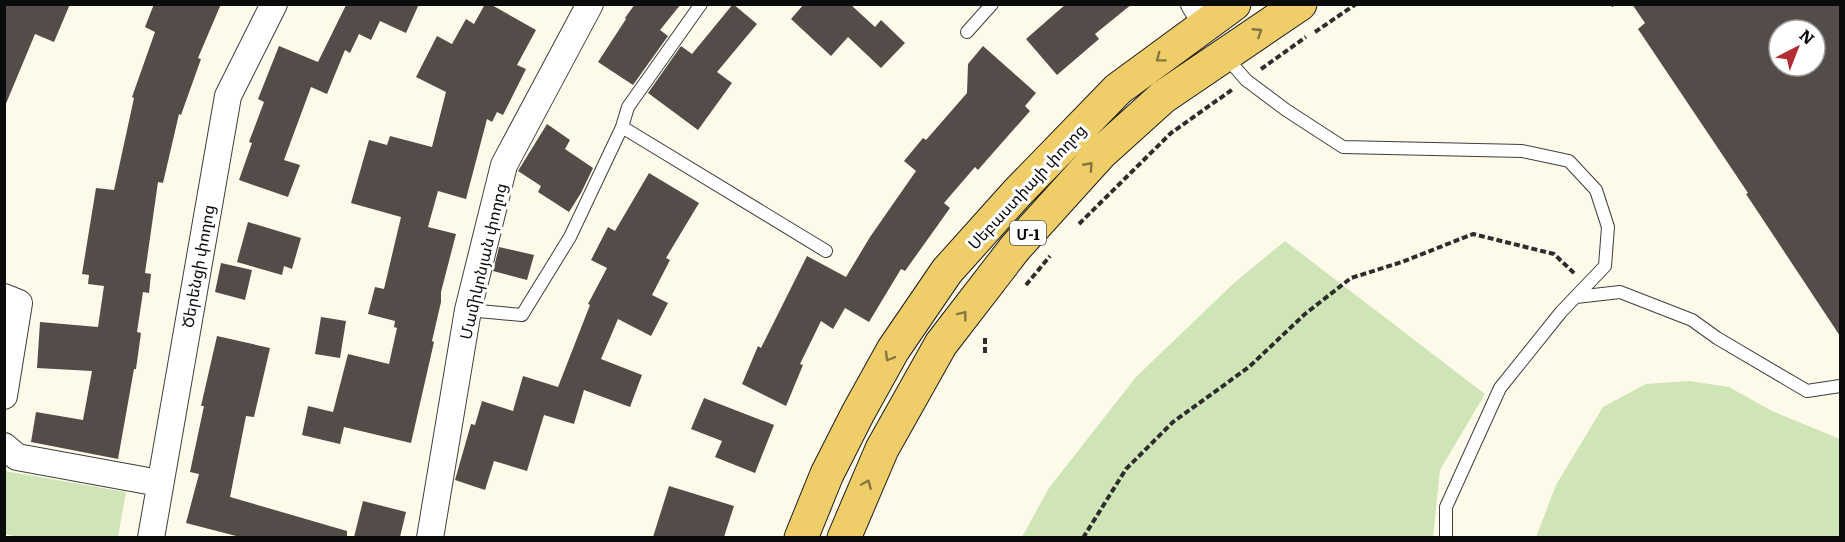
<svg xmlns="http://www.w3.org/2000/svg" width="1845" height="542" viewBox="0 0 1845 542" font-family="Literata,'Noto Sans Armenian',serif">
<style>
.green{fill:#cfe5b7}
.building{fill:#534c48;fill-rule:evenodd}
.lines{fill:none;stroke-linecap:round;stroke-linejoin:round}
.lane-casing{stroke:#3e3e3e;stroke-width:14}
.street-casing{stroke:#3e3e3e;stroke-width:28}
.primary-casing{stroke:#1c1c1c;stroke-width:35}
.path{stroke:#2d2d2d;stroke-width:4;stroke-dasharray:6 3;stroke-linecap:butt}
.lane{stroke:#fff;stroke-width:12}
.street{stroke:#fff;stroke-width:26}
.primary{stroke:#efce69;stroke-width:33}
.oneway{stroke:#88763f}
.labels{text-anchor:middle;dominant-baseline:central;stroke-width:6;stroke-linejoin:round;paint-order:stroke}
.shield{fill:#fff;stroke:#545454;stroke-width:1.5}
.shield-label{font-size:15px;font-weight:bold;fill:#0b0b0b}
.street-label{font-size:16px;fill:#0b0b0b;stroke:#fff}
</style>
<rect width="100%" height="100%" fill="#fefaea"/>
<!-- green -->
<path class="green" d="M 1285,241 L 1485,394 L 1440,470 L 1433,537 L 1022,537 L 1049,488 L 1136,377 L 1234,283 Z
M 1689,381 L 1729,387 L 1772,411 L 1840,439 L 1840,537 L 1536,537 L 1556,485 L 1603,407 L 1646,384 Z
M 5,471 L 126,492 L 118,537 L 22,538 L 5,534 Z"/>
<!-- building -->
<path class="building" d="M 4,4 L 70,4 L 54,42 L 35,34 L 5,106 Z
M 154,4 L 221,4 L 198,58 L 201,59 L 181,115 L 179,114 L 163,183 L 158,182 L 145,273 L 151,274 L 149,293 L 143,292 L 137,332 L 141,333 L 136,369 L 134,369 L 118,459 L 31,442 L 36,412 L 83,420 L 92,371 L 37,368 L 40,322 L 98,327 L 104,286 L 88,284 L 89,275 L 82,274 L 96,188 L 114,190 L 134,98 L 132,97 L 155,32 L 145,27 Z
M 345,4 L 419,4 L 406,33 L 380,21 L 371,40 L 359,34 L 350,53 L 345,50 L 327,94 L 311,87 L 284,160 L 300,165 L 288,197 L 239,180 L 252,143 L 249,142 L 264,102 L 258,99 L 279,46 L 318,62 L 346,5 Z
M 485,4 L 490,4 L 536,30 L 517,65 L 526,69 L 503,115 L 497,112 L 492,122 L 487,119 L 466,199 L 438,191 L 428,227 L 456,234 L 441,292 L 441,302 L 432,341 L 434,342 L 411,443 L 344,427 L 340,444 L 302,435 L 308,406 L 333,412 L 348,354 L 389,364 L 397,328 L 394,327 L 395,321 L 368,314 L 375,287 L 384,289 L 401,217 L 351,203 L 369,140 L 387,145 L 390,136 L 432,147 L 446,92 L 416,77 L 437,36 L 452,44 L 466,19 L 474,24 Z
M 635,4 L 681,4 L 660,30 L 668,36 L 633,85 L 598,62 L 626,19 L 625,18 Z
M 733,4 L 757,24 L 717,72 L 732,83 L 698,130 L 648,93 L 681,46 L 692,54 Z
M 804,4 L 850,4 L 875,27 L 881,20 L 905,43 L 881,68 L 848,37 L 831,56 L 791,19 Z
M 1066,4 L 1132,4 L 1095,34 L 1099,39 L 1057,75 L 1026,39 Z
M 1632,4 L 1840,4 L 1840,336 L 1746,194 L 1748,193 L 1638,29 L 1645,23 ZM 1779,30 L 1815,30 L 1815,66 L 1779,66 Z
M 983,46 L 1036,93 L 1025,106 L 1030,111 L 978,170 L 975,167 L 944,203 L 950,208 L 905,271 L 901,269 L 869,322 L 845,308 L 833,329 L 821,321 L 800,364 L 803,365 L 786,406 L 742,384 L 758,346 L 761,348 L 807,256 L 846,277 L 870,237 L 916,171 L 904,161 L 923,138 L 926,140 L 967,93 L 968,64 Z
M 547,124 L 570,140 L 565,149 L 593,168 L 581,193 L 569,212 L 538,192 L 541,186 L 518,171 Z
M 649,173 L 699,203 L 666,258 L 670,260 L 652,295 L 668,303 L 651,336 L 618,319 L 601,359 L 642,375 L 630,407 L 584,390 L 574,424 L 544,415 L 527,471 L 494,461 L 485,490 L 455,480 L 471,424 L 475,425 L 482,401 L 513,411 L 523,376 L 558,387 L 590,305 L 588,304 L 607,268 L 591,260 L 608,227 L 615,231 Z
M 248,222 L 301,238 L 292,269 L 284,266 L 282,275 L 237,262 Z
M 499,247 L 534,255 L 527,280 L 493,271 Z
M 221,263 L 252,270 L 245,300 L 215,292 Z
M 321,317 L 346,321 L 340,358 L 315,354 Z
M 217,336 L 270,348 L 254,417 L 246,416 L 230,497 L 347,531 L 347,537 L 240,537 L 186,523 L 199,474 L 190,472 L 204,406 L 201,406 Z
M 704,398 L 774,425 L 755,473 L 715,457 L 722,441 L 691,429 Z
M 669,486 L 734,506 L 724,537 L 653,537 Z
M 363,501 L 406,512 L 400,537 L 354,537 Z"/>
<g class="lines">
<defs>
<path id="lane" d="M 967,32 L 992,4
M 1226,57 L 1246,80 L 1286,110 L 1343,147 L 1522,151 L 1569,161 L 1596,190 L 1608,227 L 1605,266 L 1561,312 L 1500,388 L 1446,507 L 1446,538
M 622,127 L 826,251
M 1576,297 L 1620,292 L 1692,320 L 1717,338 L 1807,391 L 1840,386
M 468,310 L 522,315 L 570,237 L 622,127 L 628,107 L 701,4"/>
<path id="street" d="M 1194,4 L 1206,23
M 4,297 L 19,303 L 4,396
M 4,446 L 17,457 L 159,483
M 151,538 L 228,96 L 274,4
M 430,538 L 468,310 L 504,165 L 590,4"/>
<path id="primary" d="M 801,538 L 827,474 L 858,413 L 893,350 L 947,271 L 1017,193 L 1118,89 L 1234,4
M 844,538 L 882,449 L 941,344 L 1015,248 L 1101,153 L 1163,97 L 1300,4"/>
</defs>
<!-- lane casing -->
<use href="#lane" class="lane-casing"/>
<!-- street casing -->
<use href="#street" class="street-casing"/>
<!-- primary casing -->
<use href="#primary" class="primary-casing"/>
<!-- path -->
<path class="path" d="M 1613,4 L 1614,6
M 1315,32 L 1356,4
M 1261,69 L 1306,37
M 1079,224 L 1171,133 L 1233,89
M 1026,285 L 1050,256
M 985,353 L 985,335
M 1083,538 L 1126,469 L 1173,422 L 1249,367 L 1305,314 L 1351,278 L 1402,262 L 1473,234 L 1554,254 L 1575,274"/>
<!-- lane -->
<use href="#lane" class="lane"/>
<!-- street -->
<use href="#street" class="street"/>
<!-- primary -->
<use href="#primary" class="primary"/>
</g>
<!-- one-way arrows -->
<defs><path id="oneway-chevron" d="M-2-3.5L2.5 0L-2 3.5" fill="none" stroke-width="1.6" stroke-linecap="round" stroke-linejoin="round" transform="scale(1.5)"/></defs>
<g class="oneway">
<use href="#oneway-chevron" transform="translate(1258 32) rotate(-33)"/>
<use href="#oneway-chevron" transform="translate(1160 58) rotate(143)"/>
<use href="#oneway-chevron" transform="translate(1089 166) rotate(-48)"/>
<use href="#oneway-chevron" transform="translate(963 315) rotate(-52)"/>
<use href="#oneway-chevron" transform="translate(889 357) rotate(120)"/>
<use href="#oneway-chevron" transform="translate(867 484) rotate(-67)"/>
</g>
<g class="labels">
<!-- shield labels -->
<rect class="shield" x="1010" y="221" width="36" height="24" rx="4.5"/>
<g class="shield-label">
<text x="1028" y="233">Մ-1</text>
</g>
<!-- street labels -->
<g class="street-label">
<text transform="translate(1026 186) rotate(-47)">Սեբաստիայի փողոց</text>
<text transform="translate(482 261) rotate(-77)">Մամիկոնյան փողոց</text>
<text transform="translate(197 266) rotate(-80)">Ծերենցի փողոց</text>
</g>
</g>
<!-- border -->
<rect width="1845" height="542" fill="none" stroke="#0b0b0b" stroke-width="12"/>
<!-- north arrow -->
<g transform="translate(1797 48) rotate(42)"><circle r="28" fill="#ffffff" stroke="#9d9d9d" stroke-width="1.5"/>
<path d="M0-4.5L10 22L0 15L-10 22Z" fill="#b12d33"/>
<text y="-9" font-size="16" font-weight="bold" text-anchor="middle" fill="#0b0b0b">N</text>
</g>
</svg>
